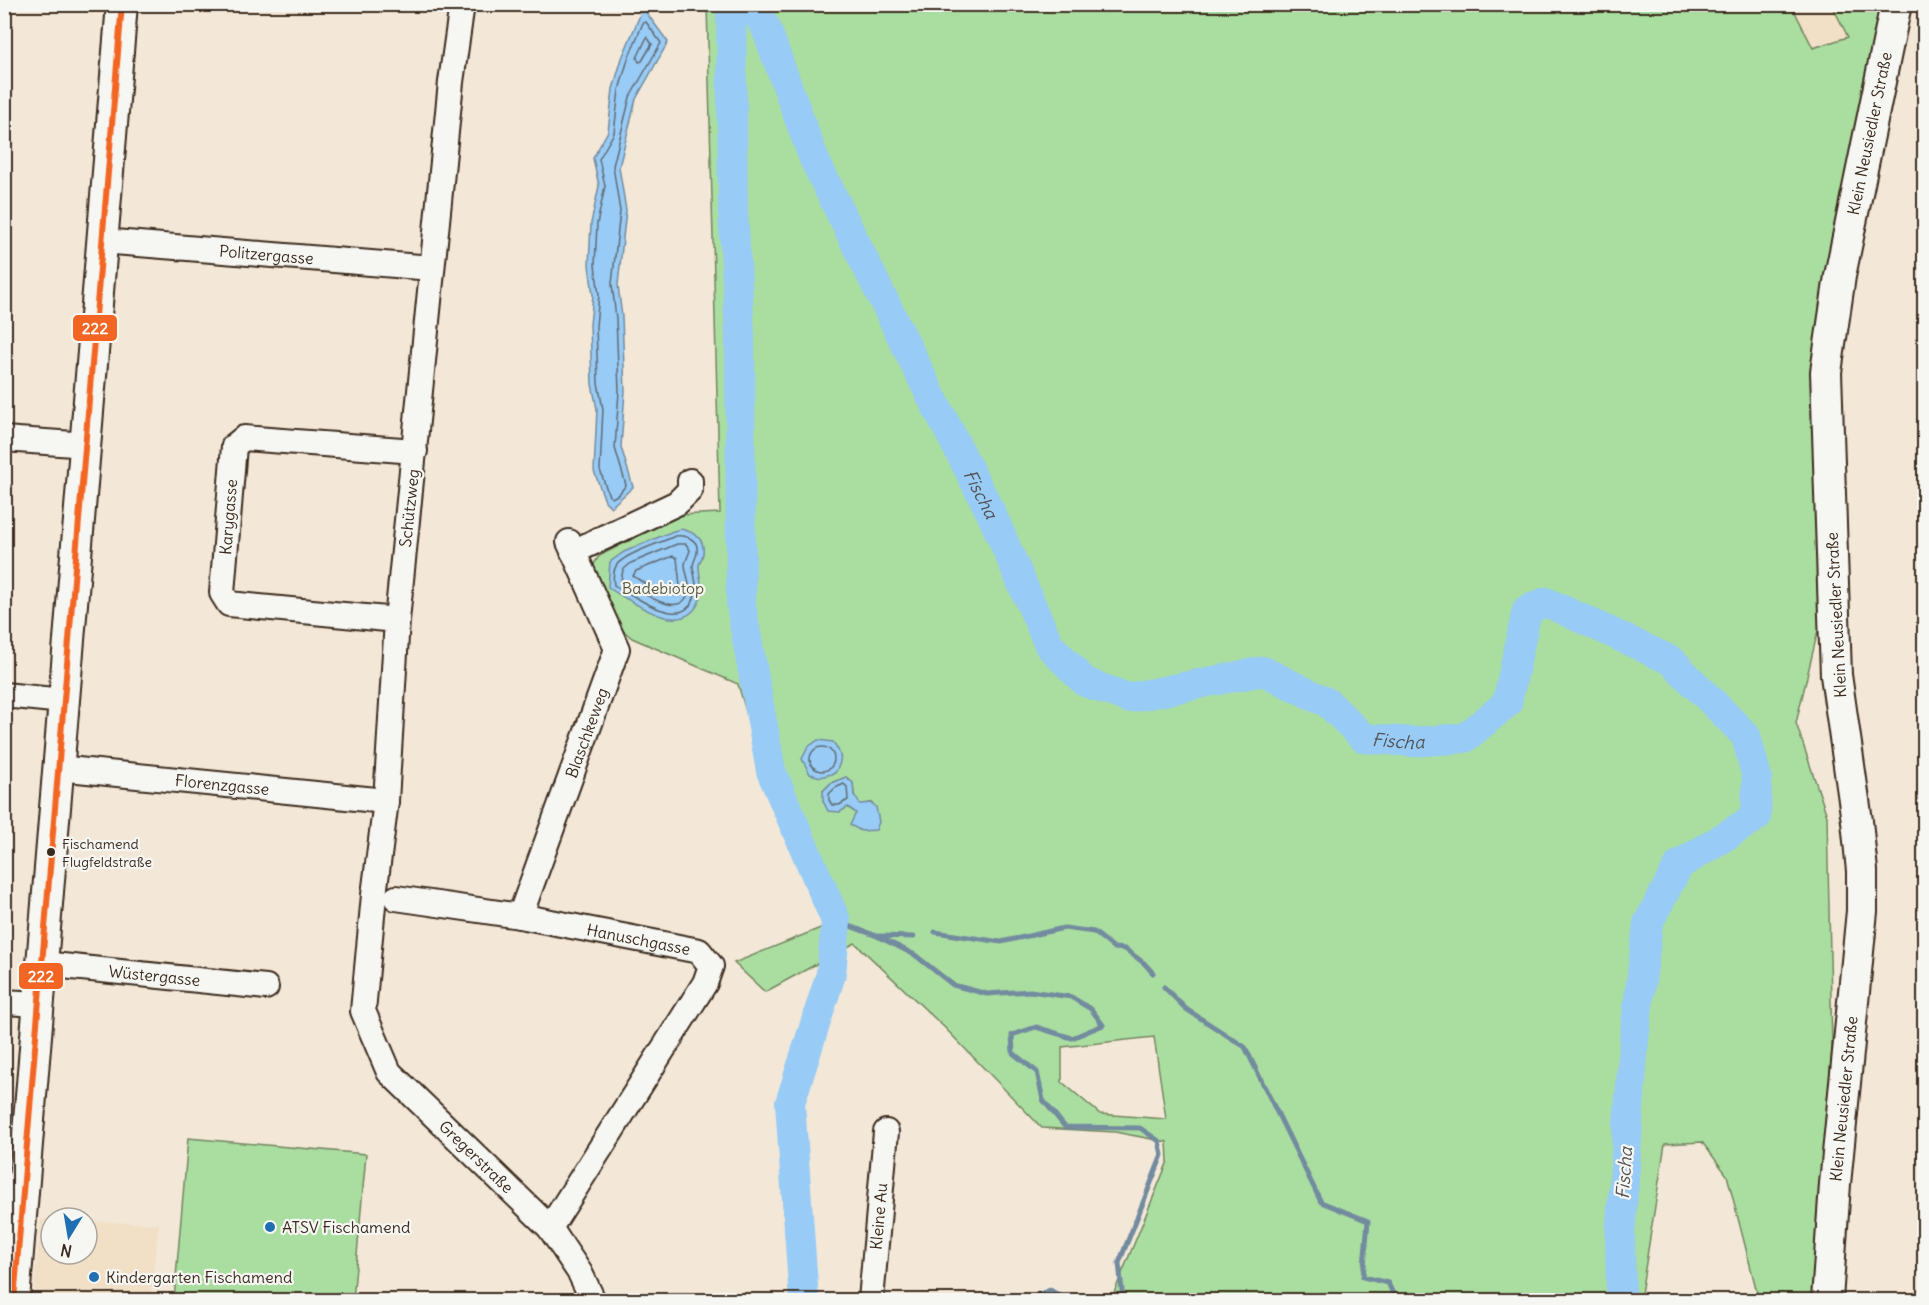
<svg xmlns="http://www.w3.org/2000/svg" width="1929" height="1305" viewBox="0 0 1929 1305" font-family="Delius,sans-serif">
<style>
.built{fill:#f1dfc6}
.green{fill:#aadea0;stroke:#72845f;stroke-width:1.5;fill-rule:evenodd}
.water{fill:#98cbf5;stroke:#738b9f;stroke-width:1.5}
.lines{fill:none;stroke-linecap:round;stroke-linejoin:round}
.shore{stroke:#606a74;stroke-width:1.5}
.stream{stroke:#738b9f;stroke-width:5}
.river{stroke:#98cbf5;stroke-width:30}
.minor-casing{stroke:#3b2a1e;stroke-width:28}
.major-casing{stroke:#3b2a1e;stroke-width:34}
.minor{stroke:#f6f6f2;stroke-width:24}
.major{stroke:#f6f6f2;stroke-width:30}
.bus-1-casing{stroke:#f6f6f2;stroke-width:10}
.bus-1{stroke:#f26522;stroke-width:6}
.bus-dot{fill:#3b2a1e;stroke:#f6f6f2;stroke-width:2}
.poi-dot{fill:#1f6fb2;stroke:#f6f6f2;stroke-width:2}
.labels{text-anchor:middle;dominant-baseline:central;stroke-width:4.5;stroke-linejoin:round;paint-order:stroke}
.bus-label{font-size:14px;fill:#3b2a1e;stroke:#f6f6f2;text-anchor:start}
.street-label{font-size:16px;fill:#3b2a1e;stroke:#f6f6f2}
.park-label{font-size:16px;fill:#57573e;stroke:#f6f6f2}
.poi-label{font-size:16px;fill:#3b2a1e;stroke:#f6f6f2;text-anchor:start}
.water-label{font-size:18px;font-style:italic;fill:#525254;stroke:#f6f6f2}
.line-badge{stroke:#f6f6f2;stroke-width:2}
.badge-label{font-size:16px;text-anchor:middle;font-weight:bold;fill:#fff}
</style>
<rect width="100%" height="100%" fill="#f3e8d8"/>
<filter id="ink" filterUnits="userSpaceOnUse"><feTurbulence type="fractalNoise" baseFrequency=".0167" numOctaves="2"/><feDisplacementMap in="SourceGraphic" scale="12" xChannelSelector="R" yChannelSelector="G"/><feConvolveMatrix kernelMatrix="1 2 1 2 8 2 1 2 1" color-interpolation-filters="sRGB"/></filter>
<g filter="url(#ink)">
<!-- built -->
<path class="built" d="M 1791,5 L 1832,5 L 1848,37 L 1813,48 Z
M 41,1219 L 51,1219 L 51,1254 L 87,1254 L 87,1221 L 159,1224 L 150,1300 L 33,1300 Z"/>
<!-- green -->
<path class="green" d="M 1791,4 L 1813,48 L 1848,37 L 1832,5 L 1886,5 L 1815,347 L 1820,622 L 1796,723 L 1827,816 L 1832,1047 L 1815,1300 L 1759,1300 L 1727,1175 L 1702,1142 L 1665,1144 L 1640,1300 L 1111,1300 L 1168,1161 L 1167,1142 L 1115,1132 L 1042,1128 L 944,1027 L 855,943 L 765,992 L 734,963 L 828,925 L 761,763 L 738,684 L 632,638 L 613,622 L 593,574 L 594,564 L 599,556 L 679,515 L 720,513 L 707,5 ZM 846,777 L 853,783 L 854,795 L 860,805 L 871,803 L 851,825 L 856,813 L 823,791 L 831,783 ZM 1154,1037 L 1166,1119 L 1100,1114 L 1062,1082 L 1062,1047 Z
M 188,1138 L 366,1154 L 353,1300 L 174,1300 Z"/>
<!-- water -->
<path class="water" d="M 643,8 L 668,42 L 636,99 L 619,167 L 626,210 L 618,285 L 622,317 L 625,391 L 621,447 L 633,487 L 611,507 L 605,501 L 594,471 L 597,409 L 592,384 L 590,325 L 593,295 L 589,265 L 591,223 L 599,186 L 593,158 L 608,131 L 613,89 L 622,58 Z
M 681,529 C 694,532 705,539 703,553 C 703,558 699,562 699,566 C 699,579 705,590 699,602 C 684,634 647,611 627,599 C 620,595 614,592 608,587 L 610,562 L 624,552 L 673,531 Z
M 818,740 L 833,742 C 842,754 843,760 835,773 L 821,777 L 810,774 L 802,759 L 808,747 Z
M 846,777 L 853,783 L 854,795 L 860,804 L 872,803 L 876,807 L 879,822 L 876,830 L 861,831 L 850,825 L 856,813 L 848,807 L 840,812 L 828,811 L 823,801 L 823,791 L 831,783 Z"/>
<g class="lines">
<!-- shore -->
<path class="shore" d="M 646,22 L 661,43 L 630,97 L 613,166 L 620,211 L 612,284 L 616,318 L 619,391 L 615,448 L 626,485 L 619,494 L 612,498 L 609,496 L 600,470 L 603,409 L 598,383 L 596,326 L 599,295 L 595,265 L 597,224 L 605,186 L 599,159 L 614,133 L 619,90 L 628,59 L 643,23 Z
M 647,37 L 652,44 L 642,61 L 639,62 L 637,58 Z
M 675,536 C 686,535 699,539 697,552 C 697,557 693,561 693,566 C 693,573 697,581 696,589 C 691,630 651,607 630,594 C 625,591 619,589 614,585 C 613,580 613,571 616,566 C 623,554 661,543 675,536 Z
M 677,544 L 686,544 L 690,550 C 689,555 686,559 685,564 C 685,571 689,579 689,587 C 686,626 637,589 621,581 L 623,570 L 631,563 Z
M 673,556 L 677,558 L 680,586 L 676,596 L 660,593 L 633,576 L 636,571 Z
M810 759a12 12 0 1 1 24 0a12 12 0 1 1-24 0Z
M 844,784 L 847,787 L 848,800 L 839,805 L 832,805 L 829,800 L 829,794 L 835,788 Z"/>
<!-- stream -->
<path class="stream" d="M 836,921 L 877,936 L 915,955 L 953,985 L 987,994 L 1030,991 L 1071,997 L 1091,1009 L 1103,1025 L 1072,1038 L 1036,1027 L 1012,1035 L 1013,1053 L 1037,1072 L 1043,1100 L 1065,1127 L 1140,1128 L 1159,1141 L 1162,1155 L 1119,1263 L 1123,1300
M 935,932 L 1001,942 L 1064,928 L 1094,932 L 1114,948 L 1125,949 L 1144,963 L 1153,973
M 879,936 L 914,937
M 1164,987 L 1186,1009 L 1245,1047 L 1321,1202 L 1368,1221 L 1363,1277 L 1388,1283 L 1396,1300
M 1028,1300 L 1028,1299 L 1050,1290 L 1067,1300"/>
<!-- river -->
<g class="river">
<path d="M 731,4 L 733,210 L 740,335 L 741,606 L 771,771 L 836,921 L 831,974 L 790,1103 L 804,1300"/>
<path id="s1" d="M 751,4 L 766,28 L 814,159 L 930,394 L 991,513 L 1049,645 L 1085,682 L 1128,698 L 1263,671 L 1328,703 L 1364,738 L 1412,742 L 1465,738 L 1507,703 L 1527,610 L 1546,602 L 1672,661 L 1746,736 L 1757,778 L 1756,817 L 1679,865 L 1648,923 L 1634,1040 L 1620,1236 L 1621,1300"/>
</g>
<defs>
<g id="minor">
<path id="s2" d="M 462,4 L 451,82 L 397,620 L 386,801 L 374,895 L 363,1011 L 389,1072 L 550,1228 L 580,1273 L 593,1300"/>
<path id="s3" d="M 102,241 L 432,268"/>
<path d="M 4,439 L 87,445"/>
<path d="M 573,552 L 677,503 L 690,490 L 690,481"/>
<path id="s4" d="M 397,620 L 229,604 L 222,593 L 234,446 L 244,438 L 415,451"/>
<path d="M 4,695 L 63,701"/>
<path id="s5" d="M 58,768 L 386,801"/>
<path id="s6" d="M 396,898 L 520,916 L 699,951 L 711,966 L 705,983 L 550,1228"/>
<path id="s7" d="M 520,916 L 617,649 L 569,542"/>
<path id="s8" d="M 43,964 L 266,987"/>
<path d="M 4,1002 L 38,1004"/>
<path id="s9" d="M 871,1300 L 886,1132"/>
</g>
<g id="major">
<path d="M 14,1300 L 122,4"/>
<path id="s10" d="M 1827,1300 L 1835,1184 L 1862,911 L 1862,871 L 1857,821 L 1836,675 L 1826,372 L 1840,276 L 1896,4"/>
</g>
</defs>
<!-- minor casing -->
<use href="#minor" class="minor-casing"/>
<!-- major casing -->
<use href="#major" class="major-casing"/>
<!-- minor -->
<use href="#minor" class="minor"/>
<!-- major -->
<use href="#major" class="major"/>
<defs>
<path id="bus-1" d="M 14,1300 L 122,4"/>
</defs>
<!-- bus-1 casing -->
<use href="#bus-1" class="bus-1-casing"/>
<!-- bus-1 -->
<use href="#bus-1" class="bus-1"/>
</g>
</g>
<!-- markers -->
<circle class="bus-dot" cx="51" cy="852" r="5"/>
<g class="poi-dot">
<circle cx="270" cy="1227" r="6"/>
<circle cx="94" cy="1277" r="6"/>
</g>
<g class="labels">
<!-- bus labels -->
<g class="bus-label">
<text x="62" y="844">Fischamend<tspan x="62" dy="18">Flugfeldstraße</tspan></text>
</g>
<!-- street labels -->
<g class="street-label">
<text stroke="none"><textPath href="#s10" startOffset="1174">Klein Neusiedler Straße</textPath></text>
<text stroke="none"><textPath href="#s3" startOffset="165">Politzergasse</textPath></text>
<text transform="translate(409 508) rotate(-84)">Schützweg</text>
<text stroke="none"><textPath href="#s4" startOffset="258">Karygasse</textPath></text>
<text transform="translate(1836 615) rotate(-93)">Klein Neusiedler Straße</text>
<text stroke="none"><textPath href="#s7" startOffset="195">Blaschkeweg</textPath></text>
<text stroke="none"><textPath href="#s5" startOffset="165">Florenzgasse</textPath></text>
<text stroke="none"><textPath href="#s6" startOffset="246">Hanuschgasse</textPath></text>
<text stroke="none"><textPath href="#s8" startOffset="112">Wüstergasse</textPath></text>
<text stroke="none"><textPath href="#s10" startOffset="202">Klein Neusiedler Straße</textPath></text>
<text stroke="none"><textPath href="#s2" startOffset="1200">Gregerstraße</textPath></text>
<text stroke="none"><textPath href="#s9" startOffset="84">Kleine Au</textPath></text>
</g>
<!-- park labels -->
<g class="park-label">
<text x="663" y="588">Badebiotop</text>
</g>
<!-- poi labels -->
<g class="poi-label">
<text x="282" y="1227">ATSV Fischamend</text>
<text x="106" y="1277">Kindergarten Fischamend</text>
</g>
<!-- water labels -->
<g class="water-label">
<text stroke="none"><textPath href="#s1" startOffset="542">Fischa</textPath></text>
<text stroke="none"><textPath href="#s1" startOffset="1100">Fischa</textPath></text>
<text transform="translate(1624 1173) rotate(-86)">Fischa</text>
</g>
</g>
<g class="line-badge">
<rect x="72" y="314" width="46" height="28" rx="6" fill="#f26522"/>
<rect x="18" y="962" width="46" height="28" rx="6" fill="#f26522"/>
</g>
<g class="badge-label">
<text x="95" y="334">222</text>
<text x="41" y="982">222</text>
</g>
<!-- margin -->
<rect width="1929" height="1305" fill="none" stroke="#f6f6f2" stroke-width="24"/>
<rect x="12" y="12" width="1905" height="1281" fill="none" stroke="#3b2a1e" stroke-width="2" filter="url(#ink)"/>
<!-- north arrow -->
<g transform="translate(69 1236) rotate(191)"><circle r="28" fill="#f6f6f2" stroke="#aba49d" stroke-width="1.5"/>
<path d="M0-4.5L10 22L0 15L-10 22Z" fill="#1f6fb2"/>
<text y="-9" font-size="16" font-weight="bold" text-anchor="middle" fill="#3b2a1e">N</text>
</g>
</svg>
